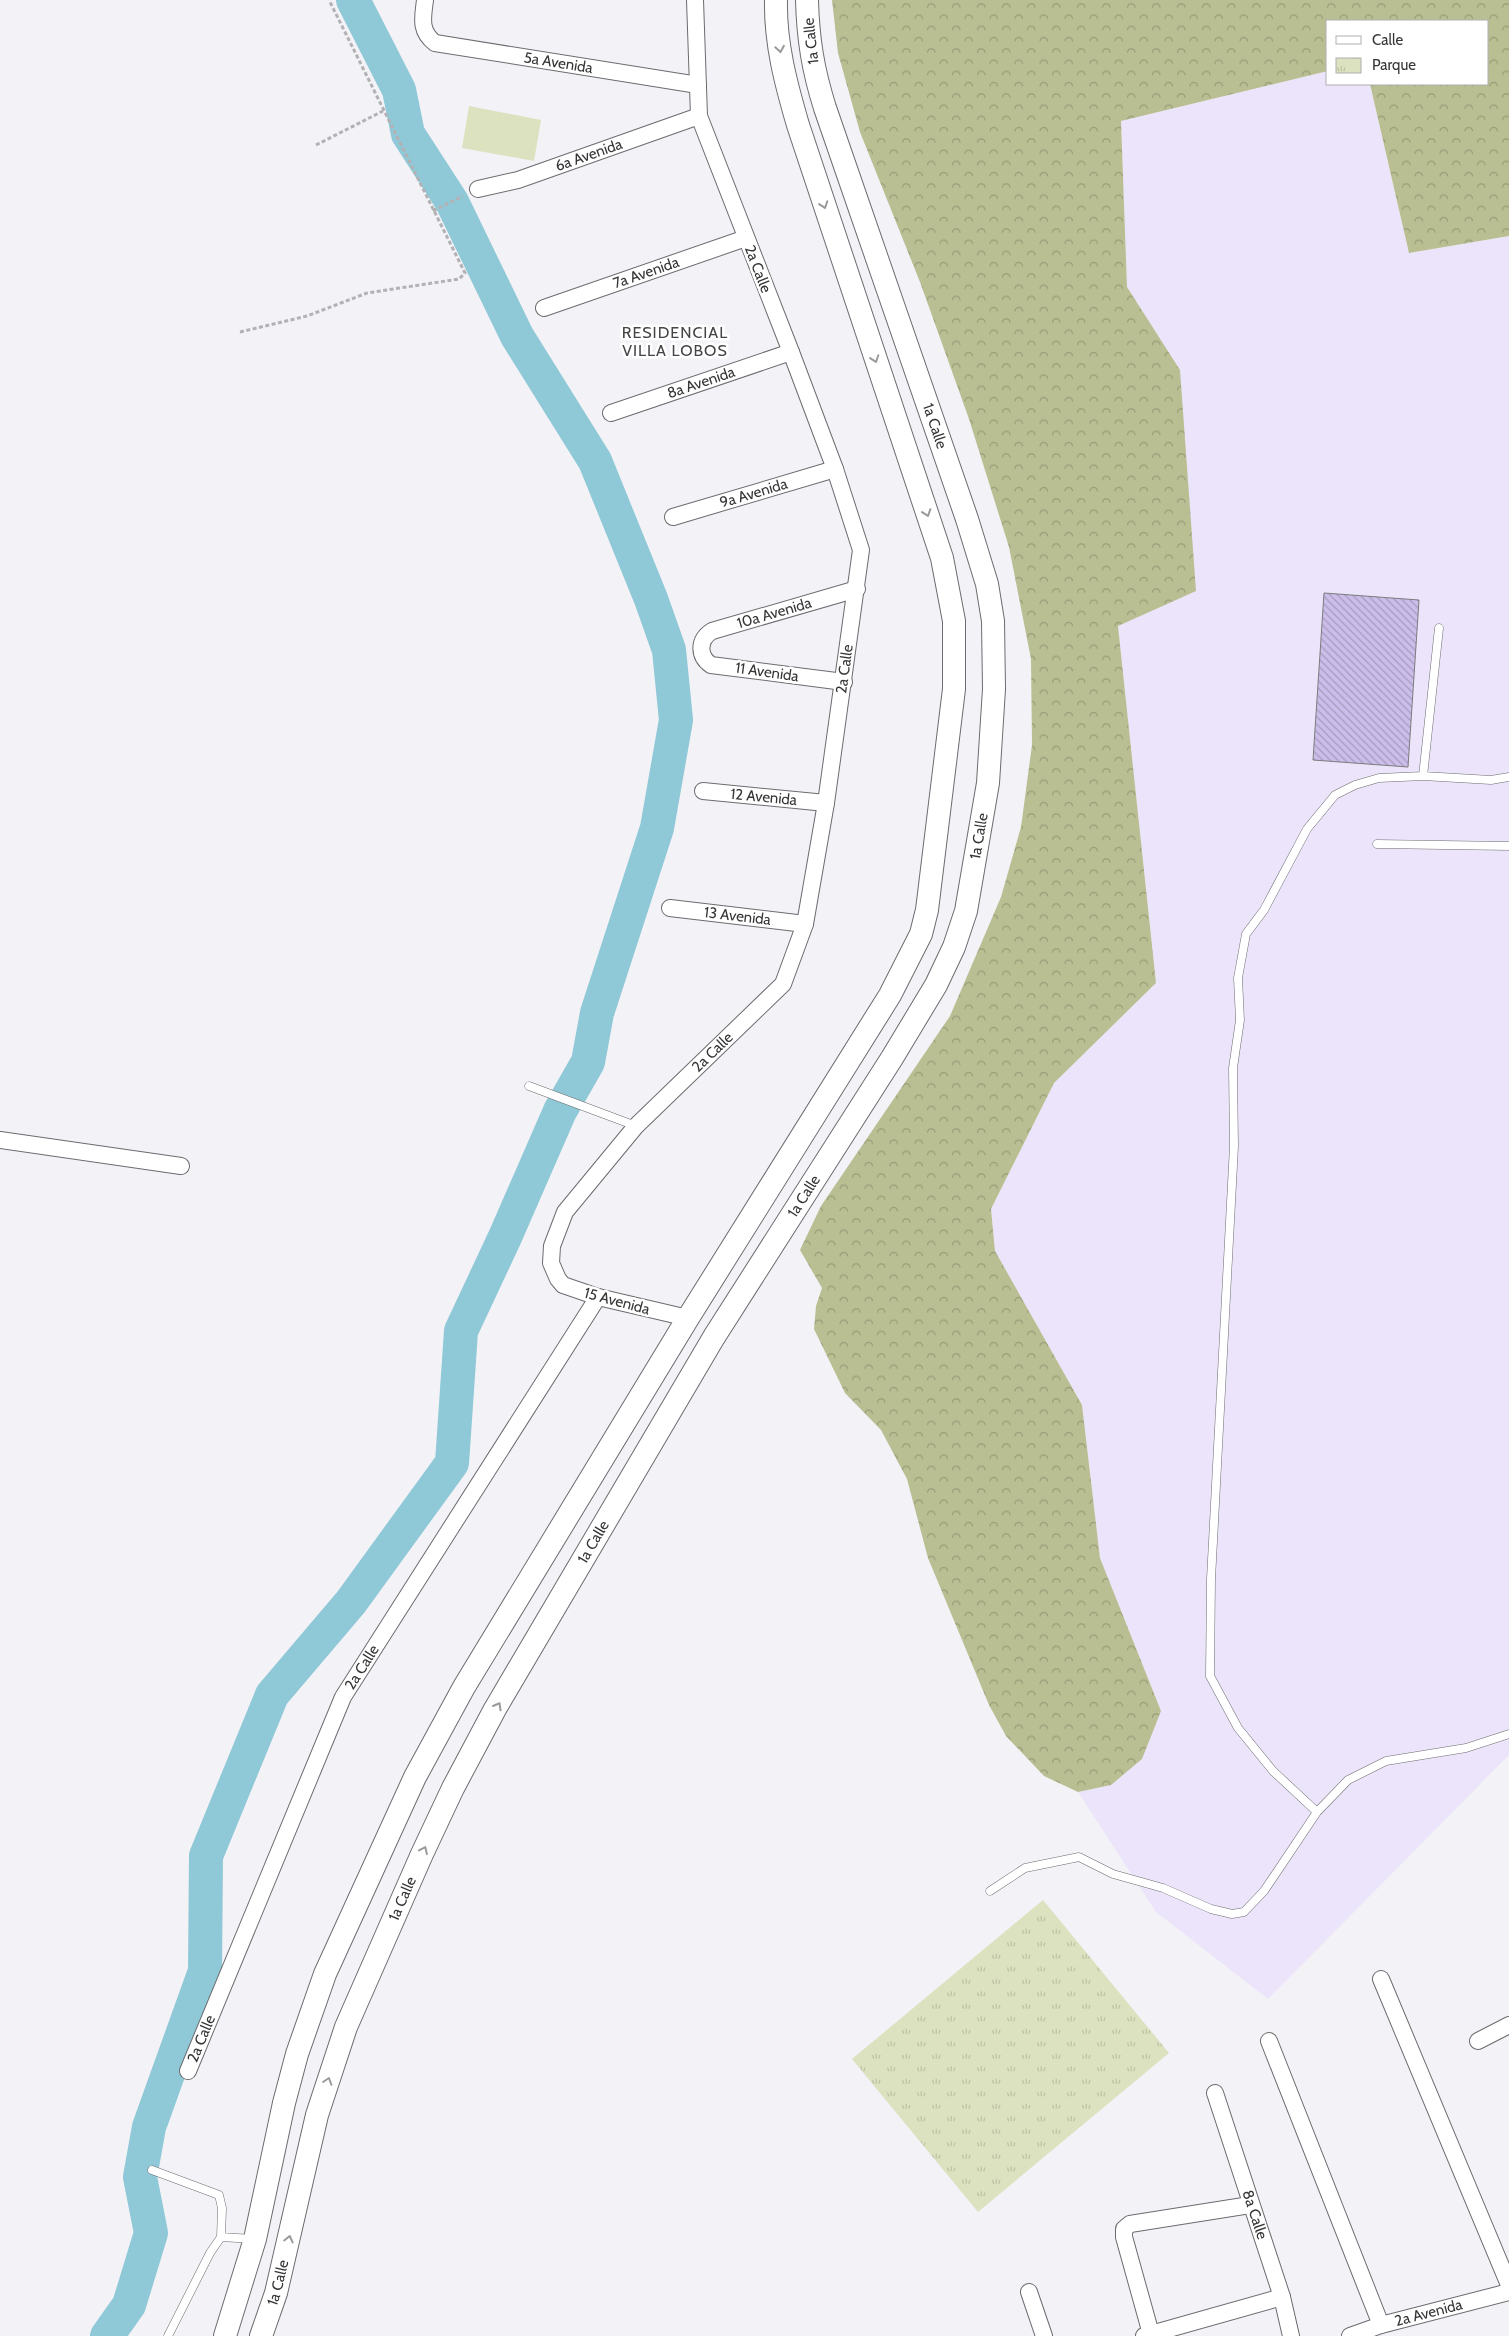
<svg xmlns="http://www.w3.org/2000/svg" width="1509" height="2336" viewBox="0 0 1509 2336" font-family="Cabin,sans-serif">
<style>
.industrial{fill:#ece4fa}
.forest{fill:url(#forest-crowns)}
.park{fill:url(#park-tufts)}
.garden{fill:#dce2bf}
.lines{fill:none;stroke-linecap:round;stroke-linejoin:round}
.river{stroke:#8fc8d6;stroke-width:34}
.building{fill:url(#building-back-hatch);stroke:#7c7b7f}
.lane-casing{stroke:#6c6c70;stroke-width:9}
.street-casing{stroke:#6c6c70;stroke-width:18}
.secondary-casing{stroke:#6c6c70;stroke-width:24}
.path{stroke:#b2b2b5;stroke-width:3;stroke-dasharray:4 2.5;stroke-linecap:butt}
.lane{stroke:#fff;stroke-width:8}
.street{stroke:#fff;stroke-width:16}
.secondary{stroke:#fff;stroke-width:22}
.oneway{stroke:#9a9a9b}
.labels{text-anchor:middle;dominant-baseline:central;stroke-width:5;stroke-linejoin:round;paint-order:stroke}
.street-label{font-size:15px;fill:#363637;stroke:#fff}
.neighbourhood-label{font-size:16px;letter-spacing:1px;fill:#454548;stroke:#fff}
</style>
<defs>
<pattern id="forest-crowns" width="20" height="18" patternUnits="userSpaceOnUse" patternTransform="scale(1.25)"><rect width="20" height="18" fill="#b9bf92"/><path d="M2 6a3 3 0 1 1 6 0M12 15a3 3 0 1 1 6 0" fill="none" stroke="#979c78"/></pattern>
<pattern id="park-tufts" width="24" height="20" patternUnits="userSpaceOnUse" patternTransform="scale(1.25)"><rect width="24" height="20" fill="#dce2bf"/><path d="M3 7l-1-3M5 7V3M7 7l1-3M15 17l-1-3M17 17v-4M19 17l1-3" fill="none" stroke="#bdc2a5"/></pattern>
<pattern id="building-back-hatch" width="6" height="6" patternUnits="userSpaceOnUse" patternTransform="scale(1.25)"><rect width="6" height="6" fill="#ccbeea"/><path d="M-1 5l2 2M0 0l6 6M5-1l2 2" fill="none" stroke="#a69bbe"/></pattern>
</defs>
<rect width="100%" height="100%" fill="#f2f2f7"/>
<!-- industrial -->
<path class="industrial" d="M 1328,71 L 1328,84 L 1370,84 L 1409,253 L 1509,236 L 1509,1755 L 1268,1999 L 1156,1912 L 1078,1792 L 1111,1785 L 1161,1711 L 1100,1558 L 1082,1405 L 995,1251 L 991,1209 L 1054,1083 L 1156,983 L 1118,626 L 1180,370 L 1127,287 L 1121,121 Z"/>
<!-- forest -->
<path class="forest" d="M 832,0 L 1509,0 L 1509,236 L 1409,253 L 1370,84 L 1488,84 L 1488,21 L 1328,21 L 1328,71 L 1121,121 L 1127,287 L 1180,370 L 1196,591 L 1118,626 L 1156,983 L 1054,1083 L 991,1209 L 995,1251 L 1082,1405 L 1100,1558 L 1161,1711 L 1142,1759 L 1111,1785 L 1078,1792 L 1044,1776 L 1006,1736 L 989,1705 L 928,1558 L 907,1479 L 881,1430 L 845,1393 L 814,1329 L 816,1306 L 822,1288 L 800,1250 L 821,1206 L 950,1016 L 1001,897 L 1021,827 L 1032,745 L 1031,659 L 1009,547 L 969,419 L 920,282 L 860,132 L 838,53 Z"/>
<!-- park -->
<path class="park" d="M 1043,1900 L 1169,2053 L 978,2212 L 852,2059 Z"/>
<!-- garden -->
<path class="garden" d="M 469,106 L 541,120 L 534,161 L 462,148 Z"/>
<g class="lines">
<!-- river -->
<path class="river" d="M 107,2336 L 129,2305 L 151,2233 L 140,2177 L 149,2127 L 205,1971 L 206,1856 L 272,1695 L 351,1602 L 452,1463 L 461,1331 L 505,1237 L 560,1111 L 588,1062 L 597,1013 L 657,828 L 676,720 L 669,650 L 651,599 L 595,461 L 517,336 L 452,202 L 408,134 L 399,90 L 353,0"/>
</g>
<!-- building -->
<path class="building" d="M 1324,593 L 1419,600 L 1408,767 L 1313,760 Z"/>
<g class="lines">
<defs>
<path id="lane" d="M 1423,776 L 1439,628
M 1377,844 L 1509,846
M 529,1086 L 636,1126
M 1317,1812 L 1273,1771 L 1238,1728 L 1210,1676 L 1211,1579 L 1234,1146 L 1233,1068 L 1240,1020 L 1238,978 L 1246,934 L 1264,910 L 1307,829 L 1335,795 L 1355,785 L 1379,778 L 1423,776 L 1491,780 L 1509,777
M 990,1891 L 1025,1868 L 1079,1857 L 1113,1874 L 1163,1888 L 1211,1909 L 1232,1914 L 1244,1912 L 1264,1891 L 1317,1812 L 1348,1780 L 1386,1761 L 1466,1748 L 1509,1734
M 152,2170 L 219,2195 L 222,2208 L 221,2237
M 168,2336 L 210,2253 L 221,2237 L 253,2239"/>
<g id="street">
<path id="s1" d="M 425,0 C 423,17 419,31 435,43 L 698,85"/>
<path id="s2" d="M 478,189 L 518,180 L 699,116"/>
<path id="s3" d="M 544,308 L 746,238"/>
<path id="s4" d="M 611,413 L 791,352"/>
<path id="s5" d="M 673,517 L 835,469"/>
<path id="s6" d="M 844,682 L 711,665 C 698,656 698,640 712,631 L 857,589"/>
<path id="s7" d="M 703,791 L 826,803"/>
<path id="s8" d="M 670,908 L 805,924"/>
<path d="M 0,1140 L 181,1166"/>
<path id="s9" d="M 688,1318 L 598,1297 L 563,1285 L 558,1279 L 551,1263 L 552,1246 L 565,1212 L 636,1126 L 783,984 L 805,924 L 826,803 L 861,550 L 835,469 L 791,352 L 699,116 L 695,0"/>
<path d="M 1381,1979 L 1509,2285"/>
<path d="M 1269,2041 L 1381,2325"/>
<path d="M 1478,2041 L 1509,2025"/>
<path id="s10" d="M 188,2071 L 343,1697 L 598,1297"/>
<path id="s11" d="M 1215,2093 L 1282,2297 L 1291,2336"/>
<path d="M 1029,2292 L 1044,2336"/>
<path d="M 1151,2334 L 1124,2237 L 1124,2229 L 1130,2224 L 1250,2205"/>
<path d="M 1144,2336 L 1282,2297"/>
<path id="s12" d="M 1350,2336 L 1381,2325 L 1509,2292"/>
</g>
<g id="secondary">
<path d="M 225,2336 L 255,2239 L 284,2103 L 297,2054 L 325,1974 L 415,1777 L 464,1687 L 688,1318 L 890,995 L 921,934 L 927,910 L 954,689 L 954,621 L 942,558 L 798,125 C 786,84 775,43 776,0"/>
<path id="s13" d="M 261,2336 L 276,2293 L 317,2115 L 346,2027 L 422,1854 L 453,1788 L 495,1709 L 714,1337 L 892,1058 L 936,985 L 954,947 L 966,911 L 988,783 L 994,689 L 993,621 L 987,584 L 967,519 L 825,108 C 813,70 808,39 807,0"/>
</g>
</defs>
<!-- lane casing -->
<use href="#lane" class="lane-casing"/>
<!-- street casing -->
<use href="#street" class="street-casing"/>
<!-- secondary casing -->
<use href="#secondary" class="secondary-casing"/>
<!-- path -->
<path class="path" d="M 316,145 L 383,111
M 433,211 L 463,196
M 240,332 L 307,316 L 367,293 L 459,279 L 465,273 L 329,0"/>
<!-- lane -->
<use href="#lane" class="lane"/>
<!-- street -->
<use href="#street" class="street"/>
<!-- secondary -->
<use href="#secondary" class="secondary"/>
</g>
<!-- one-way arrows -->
<defs><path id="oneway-chevron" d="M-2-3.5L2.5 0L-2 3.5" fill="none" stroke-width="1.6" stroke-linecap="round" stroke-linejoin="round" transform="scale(1.25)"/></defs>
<g class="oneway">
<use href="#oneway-chevron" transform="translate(780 49) rotate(81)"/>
<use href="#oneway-chevron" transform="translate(824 205) rotate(71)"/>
<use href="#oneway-chevron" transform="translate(875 359) rotate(71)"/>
<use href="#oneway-chevron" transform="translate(927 513) rotate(71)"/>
<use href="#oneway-chevron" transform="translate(498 1706) rotate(-60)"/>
<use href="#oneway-chevron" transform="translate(424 1850) rotate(-65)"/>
<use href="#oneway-chevron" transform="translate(328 2081) rotate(-72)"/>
<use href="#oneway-chevron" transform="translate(289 2239) rotate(-77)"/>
</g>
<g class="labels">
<!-- street labels -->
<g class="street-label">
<text transform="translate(811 41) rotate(-96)">1a Calle</text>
<text stroke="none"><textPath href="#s1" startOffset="172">5a Avenida</textPath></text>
<text stroke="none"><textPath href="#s2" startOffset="116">6a Avenida</textPath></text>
<text transform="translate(758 269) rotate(69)">2a Calle</text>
<text stroke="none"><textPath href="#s3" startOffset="108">7a Avenida</textPath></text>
<text stroke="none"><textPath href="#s4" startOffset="95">8a Avenida</textPath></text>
<text transform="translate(935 426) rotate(71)">1a Calle</text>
<text stroke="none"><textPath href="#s5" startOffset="84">9a Avenida</textPath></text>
<text stroke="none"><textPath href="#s6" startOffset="240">10a Avenida</textPath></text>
<text stroke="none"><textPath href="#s9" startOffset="846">2a Calle</textPath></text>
<text transform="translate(767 672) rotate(8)">11 Avenida</text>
<text stroke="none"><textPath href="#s7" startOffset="61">12 Avenida</textPath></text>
<text stroke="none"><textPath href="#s13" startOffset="1676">1a Calle</textPath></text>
<text stroke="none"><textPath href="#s8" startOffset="68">13 Avenida</textPath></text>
<text stroke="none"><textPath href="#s9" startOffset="426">2a Calle</textPath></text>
<text stroke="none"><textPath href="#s13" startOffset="1271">1a Calle</textPath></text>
<text transform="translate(617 1301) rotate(15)">15 Avenida</text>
<text stroke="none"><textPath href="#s13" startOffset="866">1a Calle</textPath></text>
<text stroke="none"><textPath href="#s10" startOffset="440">2a Calle</textPath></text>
<text stroke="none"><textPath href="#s13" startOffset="461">1a Calle</textPath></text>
<text stroke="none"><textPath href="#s10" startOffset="35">2a Calle</textPath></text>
<text stroke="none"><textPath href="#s11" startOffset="128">8a Calle</textPath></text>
<text stroke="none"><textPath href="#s13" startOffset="56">1a Calle</textPath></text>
<text stroke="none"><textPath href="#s12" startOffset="82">2a Avenida</textPath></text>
</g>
<!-- neighbourhood labels -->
<g class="neighbourhood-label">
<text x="675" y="332">RESIDENCIAL<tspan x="675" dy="18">VILLA LOBOS</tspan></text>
</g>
</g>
<!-- legend -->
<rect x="1326" y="20" width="162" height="65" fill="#ffffff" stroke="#afafaf"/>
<rect x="1336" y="36" width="25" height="8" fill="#ffffff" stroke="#afafaf"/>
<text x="1372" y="45" font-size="15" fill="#363637">Calle</text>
<rect x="1336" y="58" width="25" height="15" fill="url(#park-tufts)" stroke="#afafaf"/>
<text x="1372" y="70" font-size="15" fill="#363637">Parque</text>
</svg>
